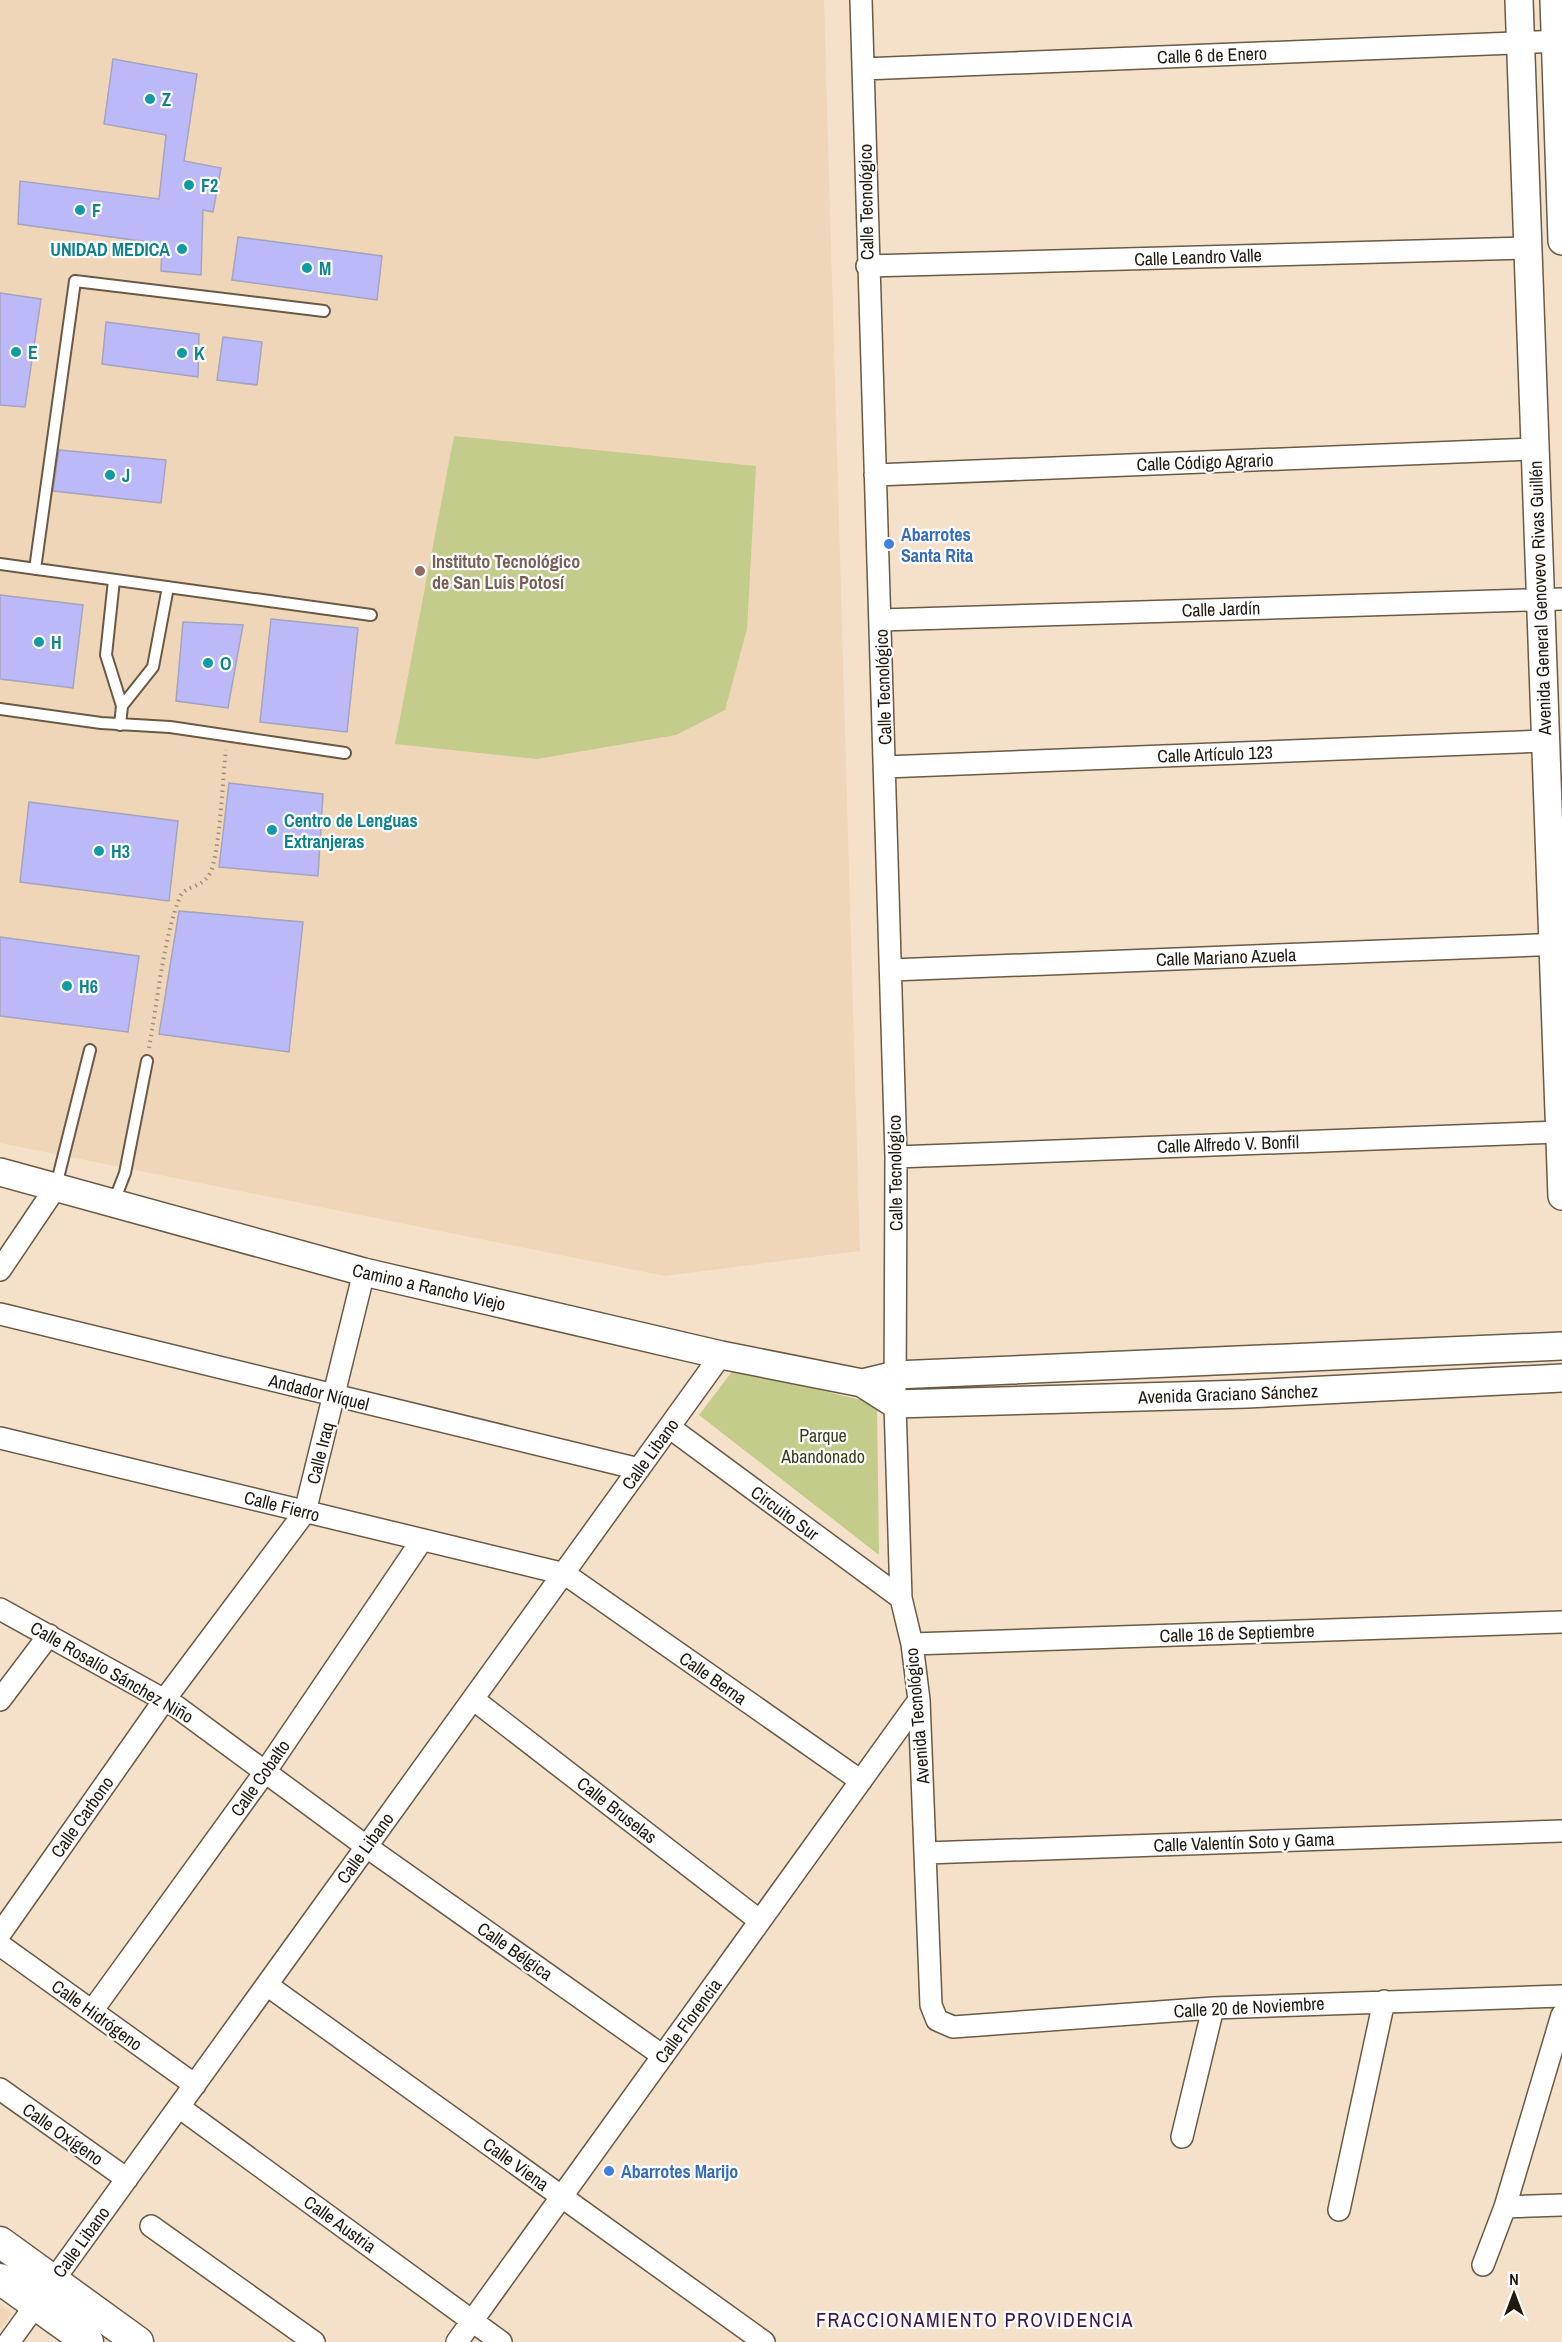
<svg xmlns="http://www.w3.org/2000/svg" width="1562" height="2342" viewBox="0 0 1562 2342" font-family="'Archivo Narrow',sans-serif">
<style>
.built{fill:#f0d6b9}
.green{fill:#c3cc8b}
.building{fill:#bbb9f7;stroke:#a5a4bf;stroke-width:1.5}
.lines{fill:none;stroke-linecap:round;stroke-linejoin:round}
.service-casing{stroke:#6a5945;stroke-width:14}
.minor-casing{stroke:#6a5945;stroke-width:24}
.tertiary-casing{stroke:#6a5945;stroke-width:30}
.secondary-casing{stroke:#6a5945;stroke-width:33}
.path{stroke:#9e907e;stroke-width:4;stroke-dasharray:1.5 4.5;stroke-linecap:butt}
.service{stroke:#fff;stroke-width:10}
.minor{stroke:#fff;stroke-width:21}
.tertiary{stroke:#fff;stroke-width:27}
.secondary{stroke:#fff;stroke-width:30}
.culture-dot{fill:#0f9aa8;stroke:#fff;stroke-width:2}
.shop-dot{fill:#3f7fe0;stroke:#fff;stroke-width:2}
.education-dot{fill:#8d6e63;stroke:#fff;stroke-width:2}
.labels{text-anchor:middle;dominant-baseline:central;stroke-width:4.5;stroke-linejoin:round;paint-order:stroke}
.street-label{font-size:18px;fill:#201910;stroke:#fff}
.culture-label{font-size:18px;font-weight:bold;fill:#0d838f;stroke:#fff;text-anchor:start}
.shop-label{font-size:18px;font-weight:bold;fill:#366cbe;stroke:#fff;text-anchor:start}
.education-label{font-size:18px;font-weight:bold;fill:#785e54;stroke:#fff;text-anchor:start}
.park-label{font-size:18px;fill:#3a3f1a;stroke:#fff}
.neighbourhood-label{font-size:20px;letter-spacing:1.5px;fill:#3e174d;stroke:#fff}
</style>
<rect width="100%" height="100%" fill="#f5e1ca"/>
<!-- built -->
<path class="built" d="M 0,0 L 824,0 L 860,1251 L 665,1276 L 0,1143 Z
M 0,2304 L 12,2313 L 0,2330 Z"/>
<!-- green -->
<path class="green" d="M 454,436 L 756,466 L 747,629 L 725,710 L 676,735 L 537,759 L 395,744 Z
M 734,1369 L 877,1404 L 879,1555 L 699,1415 Z"/>
<!-- building -->
<path class="building" d="M 113,59 L 197,74 L 184,161 L 221,168 L 213,212 L 203,210 L 201,275 L 161,271 L 162,244 L 18,224 L 20,181 L 159,199 L 166,135 L 104,124 Z
M 238,237 L 382,256 L 377,300 L 232,280 Z
M 0,293 L 41,299 L 25,407 L 0,405 Z
M 106,322 L 199,334 L 198,377 L 102,364 Z
M 223,337 L 262,342 L 257,385 L 217,380 Z
M 59,450 L 166,460 L 161,503 L 53,491 Z
M 0,595 L 83,605 L 73,688 L 0,679 Z
M 271,619 L 358,628 L 347,732 L 260,722 Z
M 183,622 L 243,625 L 228,708 L 176,701 Z
M 229,783 L 323,794 L 318,876 L 219,867 Z
M 29,802 L 178,821 L 169,901 L 20,882 Z
M 179,911 L 303,922 L 289,1052 L 159,1034 Z
M 0,937 L 139,956 L 128,1032 L 0,1016 Z"/>
<g class="lines">
<defs>
<path id="service" d="M 0,564 L 371,615
M 35,569 L 75,281 L 324,311
M 114,580 L 106,655 L 122,706 L 120,725
M 122,706 L 153,667 L 168,587
M 0,709 L 101,723 L 170,727 L 345,753
M 56,1186 L 90,1050
M 113,1204 L 125,1173 L 147,1061"/>
<path id="minor" d="M 861,0 L 896,1157 L 895,1404 L 901,1598 L 912,1644 L 919,1700 L 931,2005 L 937,2020 L 953,2027 L 1213,2008 L 1562,1996
M 863,69 L 1562,41
M 867,266 L 1528,248
M 875,475 L 1535,449
M 881,620 L 1562,599
M 885,767 L 1546,741
M 891,970 L 1562,944
M 896,1157 L 1560,1132
M 0,1270 L 56,1187
M 0,1314 L 639,1469
M 669,1427 L 901,1598
M 0,1438 L 565,1574 L 861,1781
M 0,1609 L 177,1707 L 367,1847 L 663,2056
M 912,1644 L 1562,1622
M 473,1699 L 760,1921
M 0,1700 L 49,1635
M 926,1853 L 1562,1831
M 0,1934 L 165,1699 L 305,1512 L 364,1272
M 0,1945 L 195,2085
M 267,1985 L 764,2342
M 92,2011 L 265,1772 L 422,1540
M 0,2089 L 127,2179
M 179,2107 L 501,2342
M 1182,2137 L 1213,2008
M 1505,2207 L 1562,2205
M 1339,2210 L 1384,2001
M 151,2226 L 314,2342
M 1483,2265 L 1505,2207 L 1562,2015
M 9,2342 L 721,1355
M 457,2342 L 919,1700"/>
<path id="tertiary" d="M 1519,0 L 1562,1196
M 1554,0 L 1562,241
M 0,1172 L 364,1272 L 721,1355 L 862,1383 L 895,1404 L 1247,1394 L 1562,1378
M 862,1383 L 895,1375 L 1562,1346"/>
<path id="secondary" d="M 0,2242 L 138,2342
M 0,2279 L 88,2342"/>
</defs>
<!-- service casing -->
<use href="#service" class="service-casing"/>
<!-- minor casing -->
<use href="#minor" class="minor-casing"/>
<!-- tertiary casing -->
<use href="#tertiary" class="tertiary-casing"/>
<!-- secondary casing -->
<use href="#secondary" class="secondary-casing"/>
<!-- path -->
<path class="path" d="M 149,1048 C 158,999 162,946 179,899 C 185,882 206,892 213,865 C 221,833 222,785 226,750"/>
<!-- service -->
<use href="#service" class="service"/>
<!-- minor -->
<use href="#minor" class="minor"/>
<!-- tertiary -->
<use href="#tertiary" class="tertiary"/>
<!-- secondary -->
<use href="#secondary" class="secondary"/>
</g>
<!-- markers -->
<g class="culture-dot">
<circle cx="150" cy="99" r="6"/>
<circle cx="189" cy="185" r="6"/>
<circle cx="80" cy="210" r="6"/>
<circle cx="182" cy="249" r="6"/>
<circle cx="307" cy="268" r="6"/>
<circle cx="16" cy="352" r="6"/>
<circle cx="182" cy="353" r="6"/>
<circle cx="110" cy="475" r="6"/>
<circle cx="39" cy="642" r="6"/>
<circle cx="208" cy="663" r="6"/>
<circle cx="272" cy="830" r="6"/>
<circle cx="99" cy="851" r="6"/>
<circle cx="67" cy="986" r="6"/>
</g>
<g class="shop-dot">
<circle cx="889" cy="544" r="6"/>
<circle cx="609" cy="2171" r="6"/>
</g>
<circle class="education-dot" cx="420" cy="571" r="6"/>
<g class="labels">
<!-- street labels -->
<g class="street-label">
<text transform="translate(1212 55) rotate(-2)">Calle 6 de Enero</text>
<text transform="translate(866 202) rotate(-91)">Calle Tecnológico</text>
<text transform="translate(1198 257) rotate(-2)">Calle Leandro Valle</text>
<text transform="translate(1205 462) rotate(-2)">Calle Código Agrario</text>
<text transform="translate(1540 598) rotate(-92)">Avenida General Genovevo Rivas Guillén</text>
<text transform="translate(1221 609) rotate(-2)">Calle Jardín</text>
<text transform="translate(883 687) rotate(-92)">Calle Tecnológico</text>
<text transform="translate(1215 754) rotate(-2)">Calle Artículo 123</text>
<text transform="translate(1226 957) rotate(-2)">Calle Mariano Azuela</text>
<text transform="translate(1228 1144) rotate(-2)">Calle Alfredo V. Bonfil</text>
<text transform="translate(895 1173) rotate(-91)">Calle Tecnológico</text>
<text transform="translate(429 1287) rotate(13)">Camino a Rancho Viejo</text>
<text transform="translate(319 1392) rotate(14)">Andador Níquel</text>
<text transform="translate(1228 1394) rotate(-2)">Avenida Graciano Sánchez</text>
<text transform="translate(320 1453) rotate(-76)">Calle Iraq</text>
<text transform="translate(650 1454) rotate(-54)">Calle Libano</text>
<text transform="translate(282 1506) rotate(14)">Calle Fierro</text>
<text transform="translate(785 1513) rotate(36)">Circuito Sur</text>
<text transform="translate(1237 1633) rotate(-2)">Calle 16 de Septiembre</text>
<text transform="translate(112 1672) rotate(30)">Calle Rosalío Sánchez Niño</text>
<text transform="translate(713 1678) rotate(35)">Calle Berna</text>
<text transform="translate(917 1716) rotate(-95)">Avenida Tecnológico</text>
<text transform="translate(260 1778) rotate(-55)">Calle Cobalto</text>
<text transform="translate(617 1810) rotate(38)">Calle Bruselas</text>
<text transform="translate(82 1817) rotate(-55)">Calle Carbono</text>
<text transform="translate(1244 1842) rotate(-2)">Calle Valentín Soto y Gama</text>
<text transform="translate(365 1848) rotate(-54)">Calle Libano</text>
<text transform="translate(515 1951) rotate(35)">Calle Bélgica</text>
<text transform="translate(1249 2007) rotate(-3)">Calle 20 de Noviembre</text>
<text transform="translate(97 2015) rotate(36)">Calle Hidrógeno</text>
<text transform="translate(688 2021) rotate(-54)">Calle Florencia</text>
<text transform="translate(63 2134) rotate(35)">Calle Oxígeno</text>
<text transform="translate(516 2164) rotate(36)">Calle Viena</text>
<text transform="translate(340 2224) rotate(36)">Calle Austria</text>
<text transform="translate(81 2242) rotate(-54)">Calle Libano</text>
</g>
<!-- culture labels -->
<g class="culture-label">
<text x="162" y="99">Z</text>
<text x="201" y="185">F2</text>
<text x="92" y="210">F</text>
<text x="170" y="249" text-anchor="end">UNIDAD MEDICA</text>
<text x="319" y="268">M</text>
<text x="28" y="352">E</text>
<text x="194" y="353">K</text>
<text x="122" y="475">J</text>
<text x="51" y="642">H</text>
<text x="220" y="663">O</text>
<text x="284" y="820">Centro de Lenguas<tspan x="284" dy="21">Extranjeras</tspan></text>
<text x="111" y="851">H3</text>
<text x="79" y="986">H6</text>
</g>
<!-- shop labels -->
<g class="shop-label">
<text x="901" y="534">Abarrotes<tspan x="901" dy="21">Santa Rita</tspan></text>
<text x="621" y="2171">Abarrotes Marijo</text>
</g>
<!-- education labels -->
<g class="education-label">
<text x="432" y="561">Instituto Tecnológico<tspan x="432" dy="21">de San Luis Potosí</tspan></text>
</g>
<!-- park labels -->
<g class="park-label">
<text x="823" y="1435">Parque<tspan x="823" dy="21">Abandonado</tspan></text>
</g>
<!-- neighbourhood labels -->
<g class="neighbourhood-label">
<text x="975" y="2319">FRACCIONAMIENTO PROVIDENCIA</text>
</g>
</g>
<!-- north arrow -->
<g transform="translate(1514 2294)" stroke="#ffffff" stroke-width="4.5" paint-order="stroke">
<path d="M0-4.5L10 22L0 15L-10 22Z" fill="#201910"/>
<text y="-9" font-size="16" font-weight="bold" text-anchor="middle" fill="#201910">N</text>
</g>
</svg>
